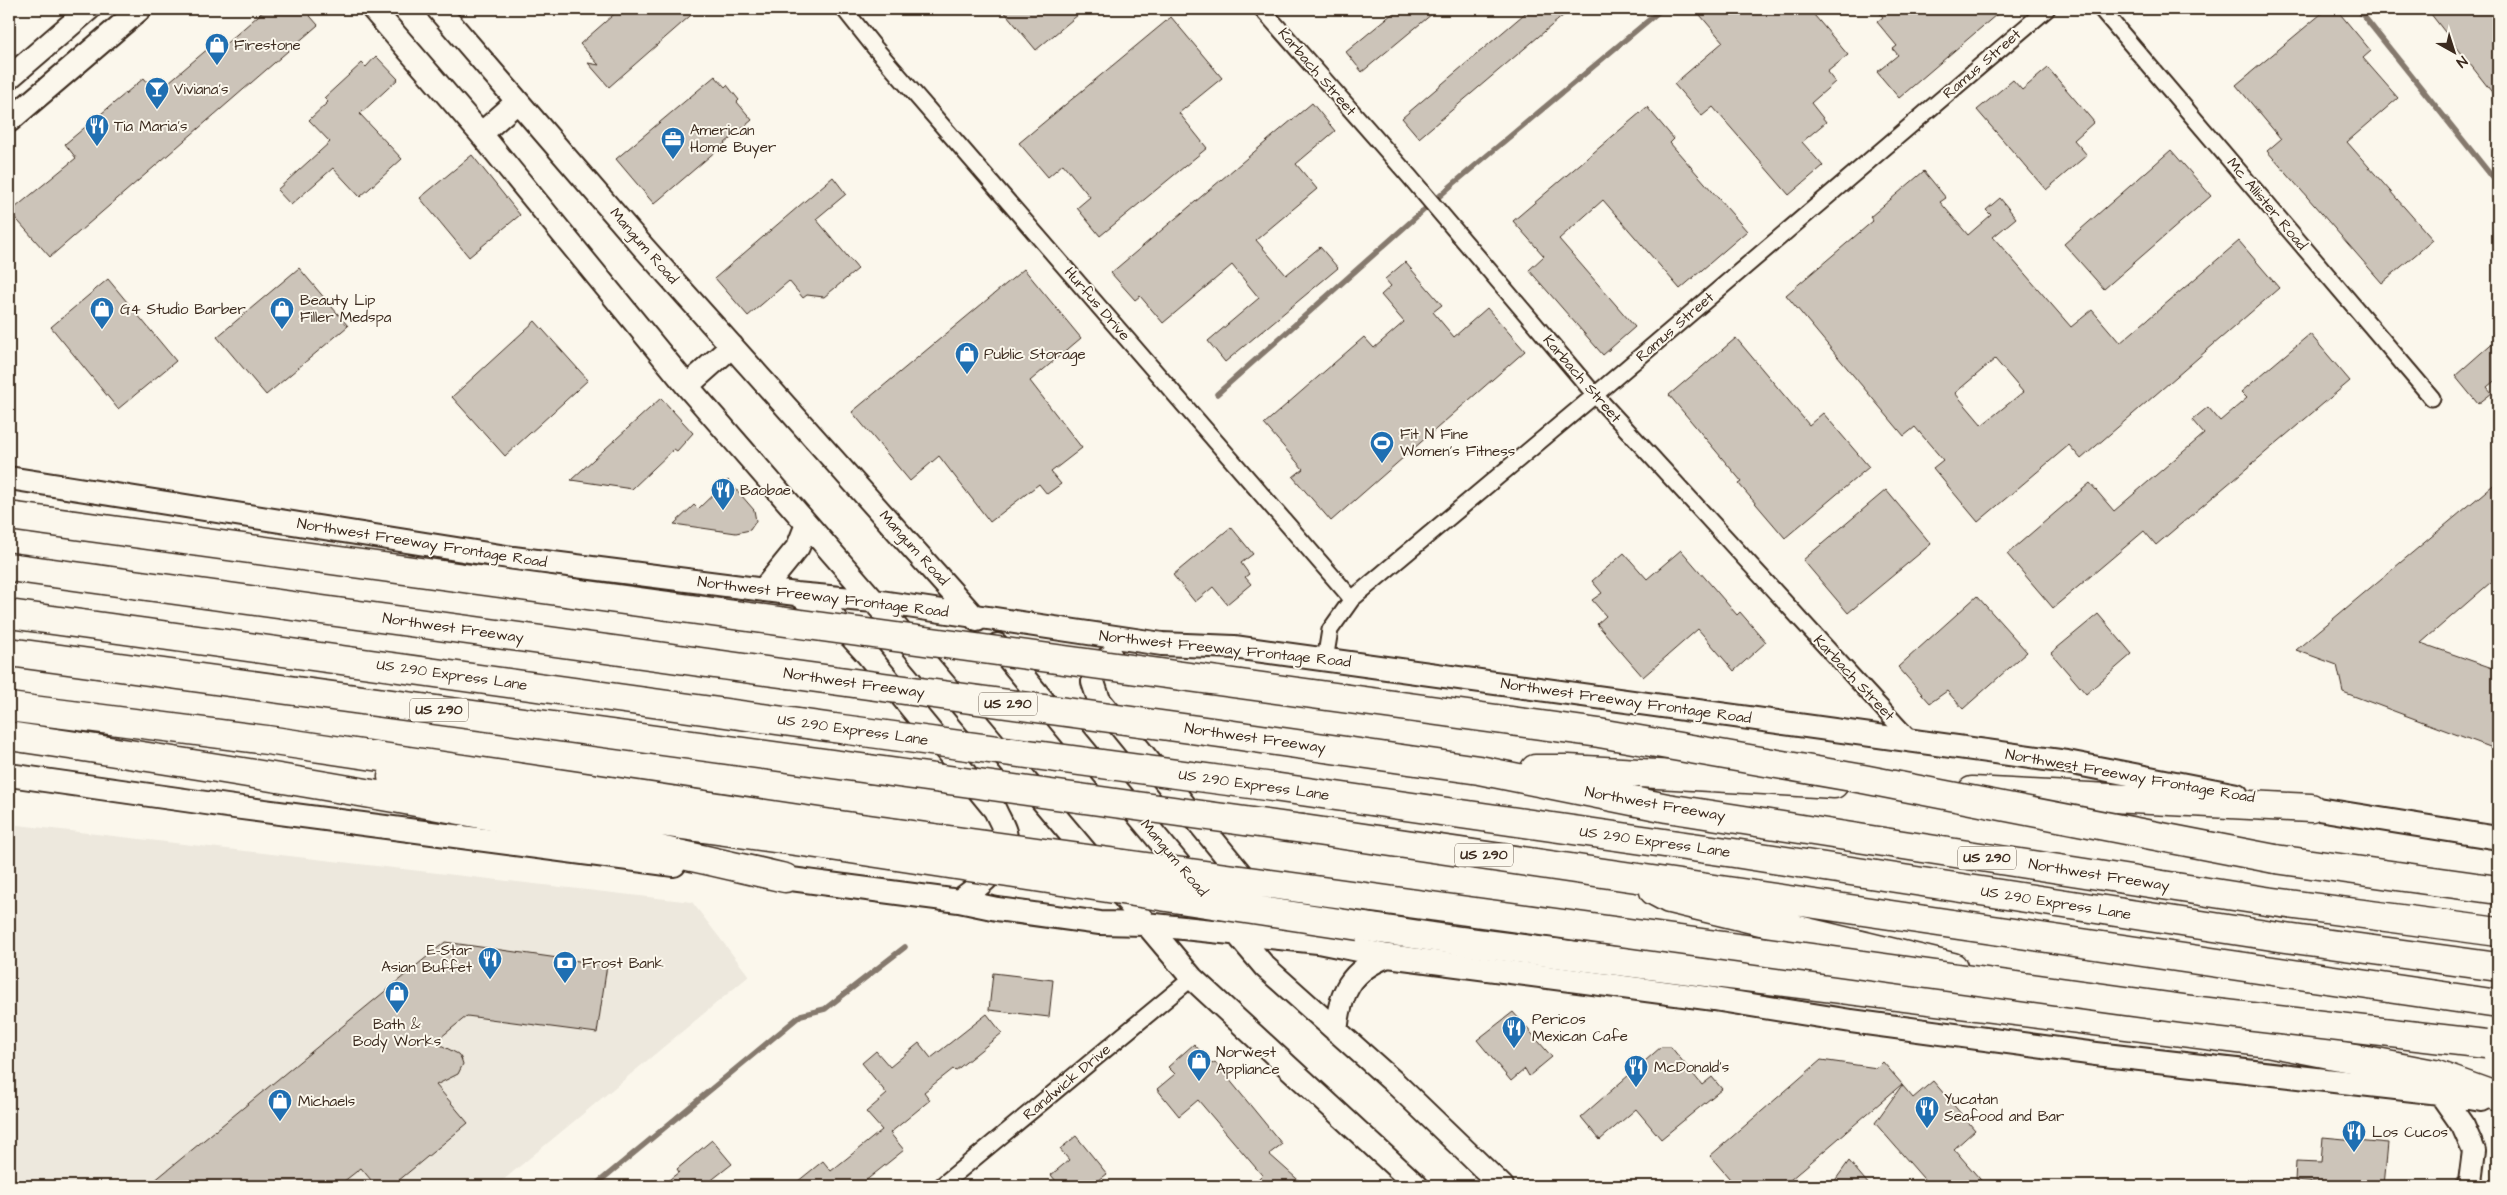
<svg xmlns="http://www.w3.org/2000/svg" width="2507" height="1195" viewBox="0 0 2507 1195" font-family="'Architects Daughter',sans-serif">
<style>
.built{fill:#ede8dd}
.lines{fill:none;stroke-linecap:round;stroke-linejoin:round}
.stream{stroke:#85796d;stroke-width:5.5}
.building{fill:#ccc4b9;stroke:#3b2a1e;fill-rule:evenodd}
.street-casing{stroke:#3b2a1e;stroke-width:19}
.secondary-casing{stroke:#3b2a1e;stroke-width:26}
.highway-casing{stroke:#3b2a1e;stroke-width:31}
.street{stroke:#fbf7ec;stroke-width:15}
.secondary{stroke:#fbf7ec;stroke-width:22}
.highway{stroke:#fbf7ec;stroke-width:28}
.highway-bridge-casing{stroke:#3b2a1e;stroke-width:31;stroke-linecap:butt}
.highway-bridge{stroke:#fbf7ec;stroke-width:28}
.labels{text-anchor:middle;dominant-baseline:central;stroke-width:4;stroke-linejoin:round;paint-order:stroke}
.shield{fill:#fbf7ec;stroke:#75685c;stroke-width:1}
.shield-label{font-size:14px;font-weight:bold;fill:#3b2a1e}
.poi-label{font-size:15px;fill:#3b2a1e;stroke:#fbf7ec;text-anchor:start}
.street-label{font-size:15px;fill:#3b2a1e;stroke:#fbf7ec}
</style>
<rect width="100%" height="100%" fill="#fbf7ec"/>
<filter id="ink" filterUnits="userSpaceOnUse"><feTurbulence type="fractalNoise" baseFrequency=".02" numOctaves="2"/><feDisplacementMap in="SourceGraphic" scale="10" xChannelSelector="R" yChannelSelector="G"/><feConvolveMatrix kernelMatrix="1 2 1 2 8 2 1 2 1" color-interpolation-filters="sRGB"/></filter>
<g filter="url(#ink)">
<!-- built -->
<path class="built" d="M 9,824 L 692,902 L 749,976 L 496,1186 L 9,1186 Z"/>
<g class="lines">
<!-- stream -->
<path class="stream" d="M 2358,9 L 2498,184
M 1217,394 L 1452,185 L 1662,9
M 594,1186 L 801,1015 L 825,1009 L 905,947"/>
</g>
<!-- building -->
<path class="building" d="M 266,9 L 304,9 L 318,25 L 50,257 L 10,212 L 76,158 L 65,144 L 144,78 L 156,93 L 210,47 L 215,53 Z
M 620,9 L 698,9 L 609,87 L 588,63 L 599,65 L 580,44 Z
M 1002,9 L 1085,9 L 1036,50 Z
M 1398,9 L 1438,9 L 1362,72 L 1346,52 Z
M 1530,9 L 1571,9 L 1419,138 L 1402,118 Z
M 1695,9 L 1809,9 L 1848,55 L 1827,72 L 1835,82 L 1811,103 L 1826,122 L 1802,142 L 1823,166 L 1789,195 L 1713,107 L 1702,116 L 1674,84 L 1723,42 Z
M 1876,9 L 2003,9 L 1899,98 L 1877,72 L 1898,55 L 1893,49 L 1897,46 L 1877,22 L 1883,17 Z
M 2327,9 L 2336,9 L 2371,51 L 2363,58 L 2398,98 L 2347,142 L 2433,240 L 2382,283 L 2267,151 L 2281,139 L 2236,85 Z
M 2427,9 L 2498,9 L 2498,100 Z
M 1171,17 L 1222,78 L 1179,113 L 1207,148 L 1100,236 L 1077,208 L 1090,197 L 1063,164 L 1048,177 L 1019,143 Z
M 376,56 L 398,79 L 360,114 L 402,159 L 360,197 L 333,168 L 291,205 L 277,190 L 330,142 L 309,120 L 328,102 L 324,98 L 362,63 L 366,67 Z
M 2048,68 L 2094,122 L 2074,140 L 2087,155 L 2046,190 L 1977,110 L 2013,80 L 2022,90 Z
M 715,76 L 725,87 L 727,85 L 739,100 L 737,102 L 752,120 L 654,204 L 616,159 Z
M 1312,103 L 1335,131 L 1296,164 L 1317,189 L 1256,240 L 1286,275 L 1320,247 L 1338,268 L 1225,362 L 1208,341 L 1259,298 L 1232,265 L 1163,323 L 1140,296 L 1135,300 L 1111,273 Z
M 1647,107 L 1674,139 L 1670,143 L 1747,231 L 1680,289 L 1603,200 L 1559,239 L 1635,327 L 1603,355 L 1529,270 L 1544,256 L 1513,221 Z
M 2171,150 L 2211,196 L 2104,289 L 2064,244 Z
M 472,155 L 520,215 L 469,257 L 420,198 Z
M 1924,171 L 1946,198 L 1940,202 L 1968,235 L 1991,215 L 1986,210 L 2000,198 L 2016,218 L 1993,237 L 2071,327 L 2092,310 L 2120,343 L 2239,241 L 2279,288 L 2081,459 L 2069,445 L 1978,522 L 1933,468 L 1943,460 L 1915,427 L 1904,436 L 1786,295 L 1873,221 L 1870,217 ZM 1995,359 L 2023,392 L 1982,425 L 1955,393 Z
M 833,177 L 846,194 L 816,219 L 858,269 L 824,297 L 807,295 L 803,298 L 789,281 L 748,316 L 715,278 Z
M 1405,262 L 1442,305 L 1433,312 L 1454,337 L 1487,308 L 1525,351 L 1331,521 L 1293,477 L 1303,469 L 1264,424 L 1364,337 L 1374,348 L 1404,322 L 1381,295 L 1391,286 L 1385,279 Z
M 299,268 L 348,326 L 266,395 L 217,337 Z
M 1024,269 L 1081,338 L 1030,381 L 1082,448 L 1051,472 L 1061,484 L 1047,494 L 1039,484 L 990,522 L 939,456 L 910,481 L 852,412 Z
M 108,279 L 176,361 L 118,409 L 51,327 Z
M 535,321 L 588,380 L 505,456 L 452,397 Z
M 2310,334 L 2350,381 L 2156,545 L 2144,531 L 2053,608 L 2007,554 L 2090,483 L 2114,511 L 2204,434 L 2192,420 L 2208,407 L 2220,421 L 2247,398 L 2241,392 Z
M 1736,338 L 1809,425 L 1823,413 L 1869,467 L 1785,538 L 1739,484 L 1742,482 L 1669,395 Z
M 2498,338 L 2498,378 L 2487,387 L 2492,393 L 2478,404 L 2455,376 Z
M 661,398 L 693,433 L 677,451 L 674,449 L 632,489 L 571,480 Z
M 728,480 L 754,510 L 756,521 L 750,530 L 736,533 L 674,524 L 694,505 L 698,509 Z
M 2498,481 L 2498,576 L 2421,643 L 2498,670 L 2498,750 L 2343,692 L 2337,665 L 2296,650 Z
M 1886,490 L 1931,544 L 1848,613 L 1803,560 Z
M 1231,527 L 1253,554 L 1241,563 L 1249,574 L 1245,577 L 1251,584 L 1227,604 L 1213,587 L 1195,602 L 1173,575 Z
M 1681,550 L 1737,615 L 1740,612 L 1766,642 L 1734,671 L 1698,629 L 1643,677 L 1597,624 L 1606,616 L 1592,600 L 1602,593 L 1592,581 L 1624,553 L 1647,579 Z
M 1977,596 L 2027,652 L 1963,709 L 1947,691 L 1930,703 L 1898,667 Z
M 2098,614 L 2132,654 L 2086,694 L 2051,653 Z
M 445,942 L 607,965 L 597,1033 L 467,1016 L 435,1042 L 458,1054 L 461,1058 L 463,1064 L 458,1074 L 436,1085 L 468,1123 L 392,1186 L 376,1186 L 361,1168 L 338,1186 L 148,1186 Z
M 993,973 L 1053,980 L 1049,1017 L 989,1010 Z
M 1513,1012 L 1552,1057 L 1529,1076 L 1525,1069 L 1511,1081 L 1477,1040 Z
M 987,1014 L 1002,1033 L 955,1071 L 953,1069 L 924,1092 L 930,1100 L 890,1133 L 904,1150 L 859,1186 L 792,1186 L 823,1161 L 831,1171 L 882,1130 L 866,1112 L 887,1094 L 862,1063 L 876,1051 L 890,1067 L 919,1043 L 931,1058 Z
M 1194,1044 L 1212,1064 L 1215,1062 L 1282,1144 L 1269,1154 L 1305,1186 L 1251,1186 L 1262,1175 L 1198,1100 L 1179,1116 L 1157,1089 L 1175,1074 L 1168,1067 Z
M 1661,1047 L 1671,1047 L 1702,1085 L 1712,1077 L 1722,1089 L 1661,1139 L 1636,1109 L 1600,1140 L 1581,1117 Z
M 1821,1060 L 1877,1068 L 1883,1062 L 1902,1084 L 1783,1186 L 1736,1186 L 1710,1156 Z
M 1933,1081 L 1975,1130 L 1954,1149 L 1986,1186 L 1930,1186 L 1875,1123 L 1902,1085 L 1913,1098 Z
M 1076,1136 L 1107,1174 L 1091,1186 L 1060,1186 L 1051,1175 L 1069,1160 L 1060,1149 Z
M 2323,1137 L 2388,1143 L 2384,1186 L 2319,1186 L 2319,1183 L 2295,1181 L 2296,1161 L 2321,1162 Z
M 712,1140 L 732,1164 L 704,1186 L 661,1186 L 679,1172 L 677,1169 Z
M 1849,1161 L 1870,1186 L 1831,1186 Z"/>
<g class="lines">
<defs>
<path id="street" d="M 844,9 L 875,48 L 1352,599
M 1262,9 L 1409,176 L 1595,395 L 1911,740
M 2101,9 L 2432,398
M 1325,660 L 1330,630 L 1352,599 L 1595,395 L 2047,9
M 941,1186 L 1192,978"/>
<path id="secondary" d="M 373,9 L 481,134 L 687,386 L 874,601 L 1192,978 L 1417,1186
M 438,9 L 644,248 L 977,620
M 9,78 L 89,9
M 9,121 L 140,9
M 481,134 L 517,102
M 687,386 L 732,346
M 9,478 L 513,558 L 796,594 L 874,601 L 1162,644 L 1234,647 L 2067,762 L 2237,795
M 763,590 L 798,547 L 807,524
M 800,596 L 832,616 L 867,654 L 995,810 C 998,817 1003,825 1005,832 C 1014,863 979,885 959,901
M 997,645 L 1192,880
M 1111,656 L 1096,666 L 1093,682 L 1099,700 L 1252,888
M 9,775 L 234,807 L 674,865
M 2293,805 L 2498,838
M 768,876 L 959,901 L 997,909 L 1100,923 L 1145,924 L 1318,942 L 1388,956 L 1714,999 L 1851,1021 L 2096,1054 L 2440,1093 L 2481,1100
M 1232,928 L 1265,967 L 1396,1084 L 1502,1186
M 1336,1031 C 1340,993 1350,970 1388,956
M 2440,1093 L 2463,1126 L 2474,1151 L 2470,1182 L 2467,1186"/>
<path id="highway" d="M 9,567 L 788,674
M 9,614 L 834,728
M 9,652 L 869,769
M 9,707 L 267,740 L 832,824
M 1227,734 L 1479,770 L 1667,808 L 1871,840 L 2266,901 L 2498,932
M 9,736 C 269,774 529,818 785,878
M 1535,769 L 1568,769 L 1834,784
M 392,777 L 569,809 L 831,846
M 1273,787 L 1734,853 L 2279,937 L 2498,967
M 1972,791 L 2311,808
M 1303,829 L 2498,1004
M 2275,859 L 2498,890
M 1654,891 L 1669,899 L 1953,967
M 1359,926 L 1460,941 L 2262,1042
M 2246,1038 L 2434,1074 L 2498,1097"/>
</defs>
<!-- street casing -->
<use href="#street" class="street-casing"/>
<!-- secondary casing -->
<use href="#secondary" class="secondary-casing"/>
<!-- highway casing -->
<use href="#highway" class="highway-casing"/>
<!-- street -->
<use href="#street" class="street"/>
<!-- secondary -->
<use href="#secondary" class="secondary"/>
<!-- highway -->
<use href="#highway" class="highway"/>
<defs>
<path id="highway-bridge" d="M 9,516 L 1599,733 L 1863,779 L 2275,859
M 788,674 L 1227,734
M 834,728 L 1273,787
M 869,769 L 1303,829
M 832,824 L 2184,1009 L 2486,1044
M 831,846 L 1359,926"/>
</defs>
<!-- highway-bridge casing -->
<use href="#highway-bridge" class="highway-bridge-casing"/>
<!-- highway-bridge -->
<use href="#highway-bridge" class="highway-bridge"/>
</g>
</g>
<!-- icons -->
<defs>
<symbol id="shop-pin" viewBox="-11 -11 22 30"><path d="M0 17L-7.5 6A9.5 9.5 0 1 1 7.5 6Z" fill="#1f6fb2" stroke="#fbf7ec"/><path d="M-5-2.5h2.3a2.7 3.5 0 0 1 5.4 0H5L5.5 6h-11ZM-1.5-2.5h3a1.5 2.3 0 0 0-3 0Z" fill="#fff"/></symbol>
<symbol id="bar-pin" viewBox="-11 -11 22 30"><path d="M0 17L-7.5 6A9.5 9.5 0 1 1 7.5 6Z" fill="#1f6fb2" stroke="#fbf7ec"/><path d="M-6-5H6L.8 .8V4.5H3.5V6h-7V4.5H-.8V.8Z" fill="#fff"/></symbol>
<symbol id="restaurant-pin" viewBox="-11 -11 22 30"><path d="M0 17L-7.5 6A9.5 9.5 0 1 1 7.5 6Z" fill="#1f6fb2" stroke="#fbf7ec"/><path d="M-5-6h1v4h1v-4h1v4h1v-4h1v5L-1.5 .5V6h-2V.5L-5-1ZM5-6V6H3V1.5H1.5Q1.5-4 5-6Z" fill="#fff"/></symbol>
<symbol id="office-pin" viewBox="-11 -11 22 30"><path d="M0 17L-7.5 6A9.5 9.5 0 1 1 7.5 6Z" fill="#1f6fb2" stroke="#fbf7ec"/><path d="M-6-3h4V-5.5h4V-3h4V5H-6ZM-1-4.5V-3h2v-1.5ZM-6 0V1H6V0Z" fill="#fff"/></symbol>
<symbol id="stadium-pin" viewBox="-11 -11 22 30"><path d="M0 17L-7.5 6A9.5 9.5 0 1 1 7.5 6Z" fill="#1f6fb2" stroke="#fbf7ec"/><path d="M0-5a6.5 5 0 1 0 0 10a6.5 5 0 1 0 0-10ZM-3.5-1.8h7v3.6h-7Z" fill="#fff"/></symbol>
<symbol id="bank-pin" viewBox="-11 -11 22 30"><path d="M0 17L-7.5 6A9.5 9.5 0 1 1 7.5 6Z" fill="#1f6fb2" stroke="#fbf7ec"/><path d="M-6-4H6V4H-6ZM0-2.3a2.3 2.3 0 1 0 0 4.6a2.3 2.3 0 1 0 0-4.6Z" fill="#fff"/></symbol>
</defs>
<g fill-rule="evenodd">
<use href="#shop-pin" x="203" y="31" width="28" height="38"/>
<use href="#bar-pin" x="143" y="75" width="28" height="38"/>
<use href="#restaurant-pin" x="83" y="112" width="28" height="38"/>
<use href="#office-pin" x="659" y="125" width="28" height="38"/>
<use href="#shop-pin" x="88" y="295" width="28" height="38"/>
<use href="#shop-pin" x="268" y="295" width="28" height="38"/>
<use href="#shop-pin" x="953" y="340" width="28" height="38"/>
<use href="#stadium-pin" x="1368" y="429" width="28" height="38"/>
<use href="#restaurant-pin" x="709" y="476" width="28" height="38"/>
<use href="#restaurant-pin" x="476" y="945" width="28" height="38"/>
<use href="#bank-pin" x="551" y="949" width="28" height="38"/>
<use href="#shop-pin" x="383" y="979" width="28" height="38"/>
<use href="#restaurant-pin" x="1500" y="1014" width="28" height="38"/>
<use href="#shop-pin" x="1185" y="1047" width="28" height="38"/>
<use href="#restaurant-pin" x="1622" y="1053" width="28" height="38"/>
<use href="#shop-pin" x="266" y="1087" width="28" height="38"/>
<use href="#restaurant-pin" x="1913" y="1094" width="28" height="38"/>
<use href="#restaurant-pin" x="2340" y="1118" width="28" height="38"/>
</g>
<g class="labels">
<!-- shield labels -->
<g class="shield">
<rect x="979" y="692.5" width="58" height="23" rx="4"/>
<rect x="410" y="698.5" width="58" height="23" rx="4"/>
<rect x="1455" y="843.5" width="58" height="23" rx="4"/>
<rect x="1958" y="846.5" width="58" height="23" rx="4"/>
</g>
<g class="shield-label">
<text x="1008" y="704">US 290</text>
<text x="439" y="710">US 290</text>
<text x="1484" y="855">US 290</text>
<text x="1987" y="858">US 290</text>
</g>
<!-- poi labels -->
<g class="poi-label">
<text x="234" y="45">Firestone</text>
<text x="174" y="89">Viviana's</text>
<text x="114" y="126">Tia Maria's</text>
<text x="690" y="130">American<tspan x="690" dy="17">Home Buyer</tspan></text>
<text x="300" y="300">Beauty Lip<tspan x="300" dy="17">Filler Medspa</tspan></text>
<text x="120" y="309">G4 Studio Barber</text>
<text x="984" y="354">Public Storage</text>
<text x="1400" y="434">Fit N Fine<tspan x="1400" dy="17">Women's Fitness</tspan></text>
<text x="740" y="490">Baobae</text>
<text x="472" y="950" text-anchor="end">E-Star<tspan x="472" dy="17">Asian Buffet</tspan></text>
<text x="582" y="963">Frost Bank</text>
<text x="1532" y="1019">Pericos<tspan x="1532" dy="17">Mexican Cafe</tspan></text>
<text x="397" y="1024" text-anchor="middle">Bath &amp;<tspan x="397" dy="17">Body Works</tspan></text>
<text x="1216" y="1052">Norwest<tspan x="1216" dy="17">Appliance</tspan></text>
<text x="1654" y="1067">McDonald's</text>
<text x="1944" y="1099">Yucatan<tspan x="1944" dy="17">Seafood and Bar</tspan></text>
<text x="298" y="1101">Michaels</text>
<text x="2372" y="1132">Los Cucos</text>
</g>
<!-- street labels -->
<g class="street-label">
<text transform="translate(1982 64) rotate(-41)">Ramus Street</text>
<text transform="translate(1317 72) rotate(49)">Karbach Street</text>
<text transform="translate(2267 204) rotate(50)">Mc Allister Road</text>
<text transform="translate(644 246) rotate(49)">Mangum Road</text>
<text transform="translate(1097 304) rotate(49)">Hurfus Drive</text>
<text transform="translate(1675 327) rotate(-41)">Ramus Street</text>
<text transform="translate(1582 379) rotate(49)">Karbach Street</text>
<text transform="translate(422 543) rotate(9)">Northwest Freeway Frontage Road</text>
<text transform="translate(914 548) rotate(48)">Mangum Road</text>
<text transform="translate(823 597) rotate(7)">Northwest Freeway Frontage Road</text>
<text transform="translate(453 628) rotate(8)">Northwest Freeway</text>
<text transform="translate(1225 649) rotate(6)">Northwest Freeway Frontage Road</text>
<text transform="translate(452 675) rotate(8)">US 290 Express Lane</text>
<text transform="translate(1854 678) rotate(47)">Karbach Street</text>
<text transform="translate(854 683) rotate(8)">Northwest Freeway</text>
<text transform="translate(1626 701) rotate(8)">Northwest Freeway Frontage Road</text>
<text transform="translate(853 730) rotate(8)">US 290 Express Lane</text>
<text transform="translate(1255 738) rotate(8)">Northwest Freeway</text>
<text transform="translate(2130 776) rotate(10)">Northwest Freeway Frontage Road</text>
<text transform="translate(1254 785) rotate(8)">US 290 Express Lane</text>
<text transform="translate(1655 804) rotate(10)">Northwest Freeway</text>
<text transform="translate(1655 842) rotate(8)">US 290 Express Lane</text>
<text transform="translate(1174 858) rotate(50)">Mangum Road</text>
<text transform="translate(2099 875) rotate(9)">Northwest Freeway</text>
<text transform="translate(2056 903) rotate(9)">US 290 Express Lane</text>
<text transform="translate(1067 1082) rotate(-40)">Randwick Drive</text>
</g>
</g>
<!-- margin -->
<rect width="2507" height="1195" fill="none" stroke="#fbf7ec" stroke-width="30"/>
<rect x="15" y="15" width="2477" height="1165" fill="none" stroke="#3b2a1e" stroke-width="2" filter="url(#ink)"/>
<!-- north arrow -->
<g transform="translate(2454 52) rotate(141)" stroke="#fbf7ec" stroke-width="4" paint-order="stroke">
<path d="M0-4L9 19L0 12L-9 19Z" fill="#3b2a1e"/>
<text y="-8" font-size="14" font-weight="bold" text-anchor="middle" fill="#3b2a1e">N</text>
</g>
</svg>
